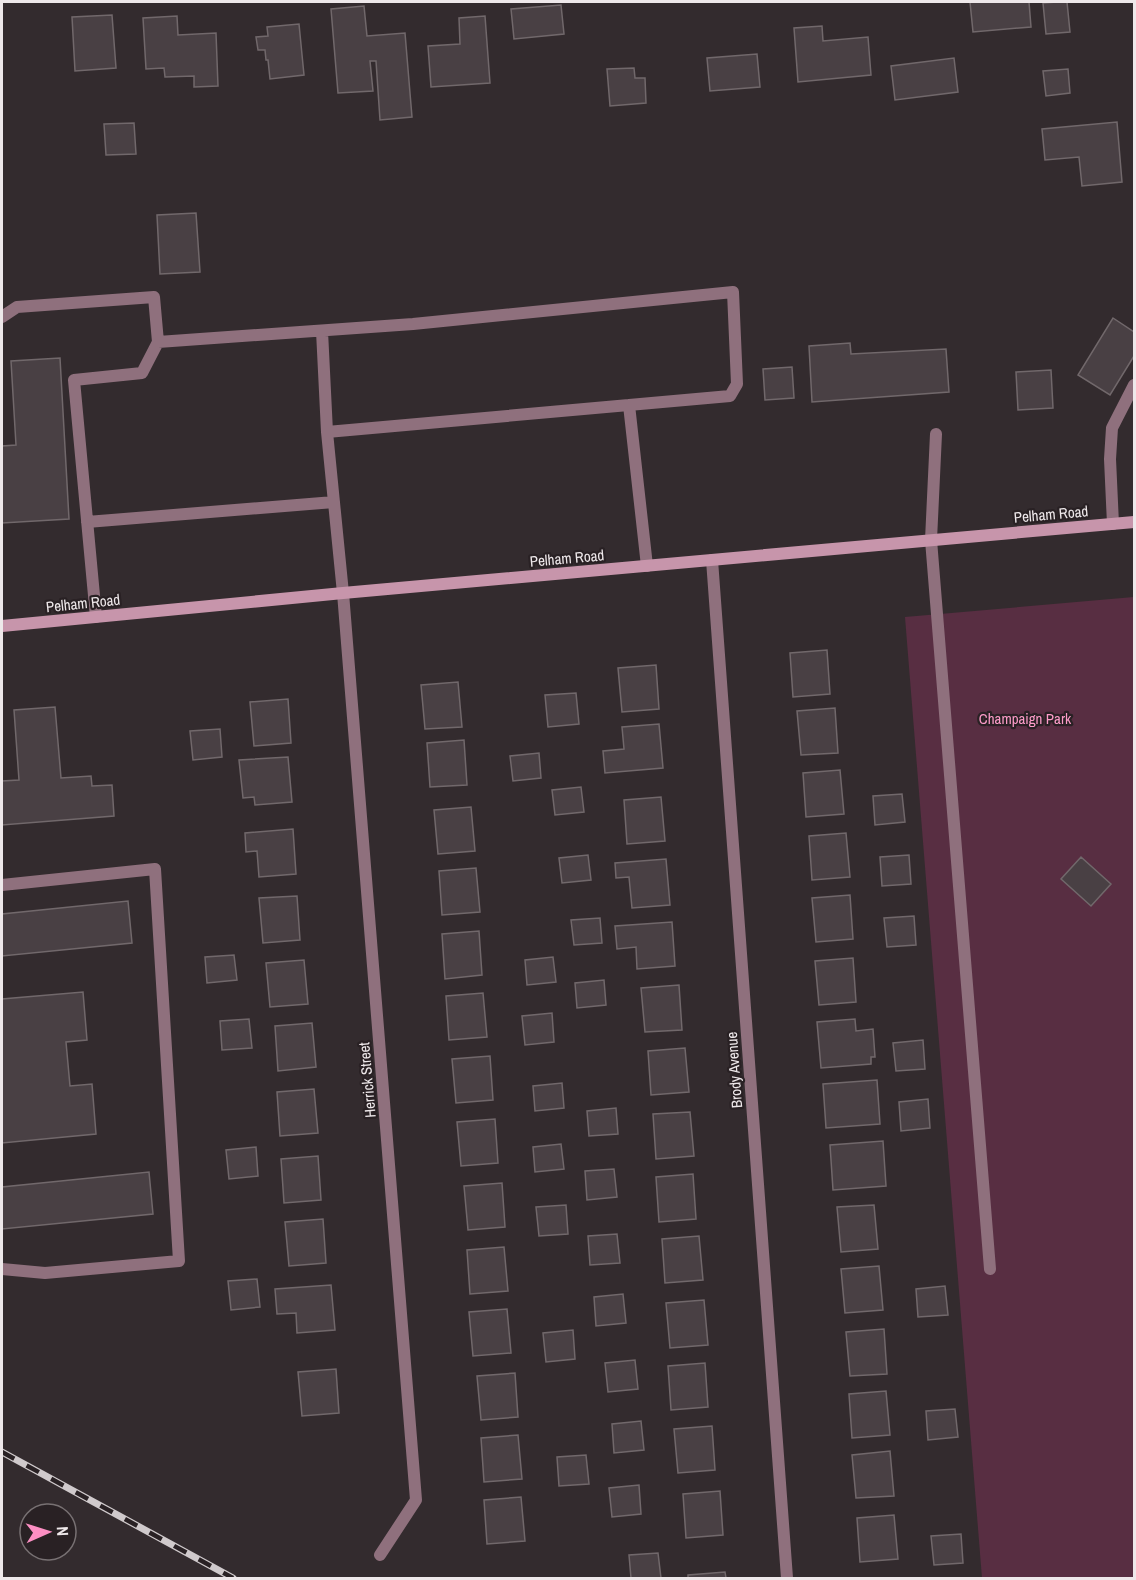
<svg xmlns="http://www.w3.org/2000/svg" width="1136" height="1580" viewBox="0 0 1136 1580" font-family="'Archivo Narrow',sans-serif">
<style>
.green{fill:#582e42}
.building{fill:#494044;stroke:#71686b;stroke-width:1.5}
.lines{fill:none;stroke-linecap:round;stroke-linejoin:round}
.lane{stroke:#8f707d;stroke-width:12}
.street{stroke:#8f707d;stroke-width:12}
.secondary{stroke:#c795ab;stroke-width:12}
.rail-casing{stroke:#d0cacc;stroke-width:7}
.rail{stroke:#292124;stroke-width:4.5;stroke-dasharray:14;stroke-linecap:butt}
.labels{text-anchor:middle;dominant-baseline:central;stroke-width:4.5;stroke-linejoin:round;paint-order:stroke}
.street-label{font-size:15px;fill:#eee8ea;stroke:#292124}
.park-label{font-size:15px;fill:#fd9cc9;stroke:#292124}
</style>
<rect width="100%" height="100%" fill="#332b2e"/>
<!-- green -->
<path class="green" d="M 1134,597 L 1134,1578 L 982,1578 L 905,617 Z"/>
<!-- building -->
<path class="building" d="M 970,2 L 1029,2 L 1031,27 L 973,32 Z
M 1057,2 L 1067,2 L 1070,32 L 1046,34 L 1043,3 Z
M 561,5 L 564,34 L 514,39 L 511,9 Z
M 364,6 L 367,36 L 405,33 L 412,117 L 380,120 L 376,61 L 370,61 L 373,91 L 338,93 L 331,9 Z
M 112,15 L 116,68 L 75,71 L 72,17 Z
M 177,16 L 178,35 L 216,33 L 218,86 L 194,87 L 194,76 L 165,77 L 164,68 L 146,69 L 143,18 Z
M 485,16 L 490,83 L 431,87 L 428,46 L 460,44 L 459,18 Z
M 299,24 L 304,75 L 270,79 L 268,60 L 266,60 L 265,50 L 258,50 L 256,37 L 268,36 L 267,27 Z
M 822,26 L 823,41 L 868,37 L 871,75 L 798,82 L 794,28 Z
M 757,54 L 760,87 L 710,91 L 707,58 Z
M 954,58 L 958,92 L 895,100 L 891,66 Z
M 634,68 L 635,78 L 645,78 L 646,103 L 610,106 L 607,69 Z
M 1068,69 L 1070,93 L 1046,96 L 1043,71 Z
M 1117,122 L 1122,182 L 1082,186 L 1079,157 L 1045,160 L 1042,129 Z
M 134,123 L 136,154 L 106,155 L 104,124 Z
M 196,213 L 200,272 L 160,274 L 157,215 Z
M 1113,318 L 1134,332 L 1134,356 L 1110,395 L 1078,375 Z
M 850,343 L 851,354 L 946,349 L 949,392 L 812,402 L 809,346 Z
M 60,358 L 69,519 L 2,523 L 2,446 L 16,445 L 11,361 Z
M 792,367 L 794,398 L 765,400 L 763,369 Z
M 1051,370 L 1053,408 L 1018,410 L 1016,372 Z
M 827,650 L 830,694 L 793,697 L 790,653 Z
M 656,665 L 659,709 L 622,712 L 618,668 Z
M 458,682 L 462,727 L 425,729 L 421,685 Z
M 576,693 L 579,724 L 548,727 L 545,695 Z
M 288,699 L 291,743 L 254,746 L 250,702 Z
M 55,707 L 61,778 L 91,776 L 92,786 L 112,785 L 114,816 L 2,825 L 2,781 L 19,780 L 14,710 Z
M 835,708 L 838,753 L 801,755 L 797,711 Z
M 659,724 L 663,768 L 605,773 L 603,751 L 624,749 L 622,727 Z
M 220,729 L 222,757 L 193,760 L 190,731 Z
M 464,740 L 467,785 L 430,787 L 427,743 Z
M 539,753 L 541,778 L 513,781 L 510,756 Z
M 288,757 L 292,802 L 255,805 L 254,797 L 243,798 L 239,760 Z
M 840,770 L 844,814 L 806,817 L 803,773 Z
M 581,787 L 584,812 L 555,815 L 552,790 Z
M 902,794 L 905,822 L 875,825 L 873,796 Z
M 661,797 L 665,841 L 627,844 L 624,800 Z
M 471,807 L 475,851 L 438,854 L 434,810 Z
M 293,829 L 296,874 L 259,877 L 257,851 L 246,852 L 245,833 Z
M 846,833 L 850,877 L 812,880 L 809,836 Z
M 588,855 L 591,880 L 562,883 L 559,858 Z
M 909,855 L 911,884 L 882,886 L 880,857 Z
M 1081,857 L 1111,884 L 1091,906 L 1061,879 Z
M 666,859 L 670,905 L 632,908 L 629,877 L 616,878 L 615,863 Z
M 476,868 L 480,912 L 442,915 L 439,871 Z
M 850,895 L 853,939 L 816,942 L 812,898 Z
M 297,896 L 300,940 L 263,943 L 259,898 Z
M 128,901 L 132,943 L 2,956 L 2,914 Z
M 914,916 L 916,945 L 887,947 L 884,918 Z
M 600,918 L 602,943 L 574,945 L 571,920 Z
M 672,922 L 675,966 L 637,969 L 636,947 L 617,949 L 615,926 Z
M 479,931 L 482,975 L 445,979 L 442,934 Z
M 234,955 L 237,980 L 207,983 L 205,957 Z
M 553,957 L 556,982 L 527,985 L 525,960 Z
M 853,958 L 856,1002 L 819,1005 L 815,961 Z
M 304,960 L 308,1004 L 270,1007 L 266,963 Z
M 604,980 L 606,1005 L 577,1008 L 575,983 Z
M 679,985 L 682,1030 L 645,1032 L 641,988 Z
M 83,992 L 87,1040 L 66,1042 L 70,1086 L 92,1084 L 96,1134 L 2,1143 L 2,999 Z
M 483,993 L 487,1037 L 449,1040 L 446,996 Z
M 552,1013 L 554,1042 L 525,1045 L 522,1016 Z
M 249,1019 L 252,1048 L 222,1050 L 220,1021 Z
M 855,1019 L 856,1031 L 873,1029 L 875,1057 L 871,1057 L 871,1064 L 821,1068 L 817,1022 Z
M 312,1023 L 316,1067 L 278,1071 L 275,1026 Z
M 923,1040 L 925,1069 L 896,1071 L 893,1043 Z
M 685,1048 L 689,1092 L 651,1095 L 648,1051 Z
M 490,1056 L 493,1100 L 456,1103 L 452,1059 Z
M 877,1080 L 880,1124 L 826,1128 L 823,1084 Z
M 562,1083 L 564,1108 L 535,1111 L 533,1086 Z
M 314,1089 L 318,1133 L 280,1136 L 277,1092 Z
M 928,1099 L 930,1128 L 901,1131 L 899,1102 Z
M 616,1108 L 618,1134 L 589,1136 L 587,1111 Z
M 690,1112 L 694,1156 L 656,1159 L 653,1114 Z
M 495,1119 L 498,1163 L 461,1166 L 457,1122 Z
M 883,1141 L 886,1186 L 833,1190 L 830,1145 Z
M 561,1144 L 564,1169 L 535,1172 L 533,1147 Z
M 256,1147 L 258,1176 L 229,1179 L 226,1150 Z
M 318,1156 L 321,1200 L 284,1203 L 281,1159 Z
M 614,1169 L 617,1197 L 587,1200 L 585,1171 Z
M 149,1172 L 153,1214 L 2,1229 L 2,1187 Z
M 693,1174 L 696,1219 L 659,1222 L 656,1177 Z
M 502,1183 L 505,1227 L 468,1230 L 464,1186 Z
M 566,1205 L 568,1234 L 539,1236 L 536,1207 Z
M 874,1205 L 878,1249 L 841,1252 L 837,1207 Z
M 323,1219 L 326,1263 L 289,1266 L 285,1222 Z
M 617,1234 L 620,1263 L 590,1265 L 588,1236 Z
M 699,1236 L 703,1280 L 665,1283 L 662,1239 Z
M 504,1247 L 508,1291 L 470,1294 L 467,1250 Z
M 879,1266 L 883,1310 L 845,1313 L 841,1269 Z
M 257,1279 L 260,1307 L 231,1310 L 228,1281 Z
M 331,1285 L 335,1330 L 297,1333 L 296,1313 L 277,1314 L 275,1289 Z
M 945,1286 L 948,1315 L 918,1317 L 916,1289 Z
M 623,1294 L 626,1323 L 596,1326 L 594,1297 Z
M 704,1300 L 708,1345 L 670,1348 L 666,1303 Z
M 507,1309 L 511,1353 L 473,1356 L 469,1312 Z
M 884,1329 L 887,1374 L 850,1376 L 846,1332 Z
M 573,1330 L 575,1359 L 546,1362 L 543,1333 Z
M 635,1360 L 638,1389 L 608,1392 L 605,1363 Z
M 705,1363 L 708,1407 L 671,1410 L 668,1366 Z
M 336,1369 L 339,1413 L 302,1416 L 298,1372 Z
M 515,1373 L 518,1417 L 481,1420 L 477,1376 Z
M 886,1391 L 890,1435 L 852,1438 L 849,1394 Z
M 955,1409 L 958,1437 L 928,1440 L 926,1411 Z
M 641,1421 L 644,1450 L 614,1453 L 612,1424 Z
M 712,1426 L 715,1470 L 678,1473 L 674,1429 Z
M 518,1435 L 522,1479 L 484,1482 L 481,1438 Z
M 890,1451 L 894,1496 L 856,1498 L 852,1455 Z
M 586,1455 L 589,1484 L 559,1486 L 557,1457 Z
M 639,1485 L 641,1514 L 612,1517 L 609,1488 Z
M 720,1491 L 723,1535 L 686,1538 L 683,1494 Z
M 521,1497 L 525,1541 L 487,1544 L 484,1500 Z
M 894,1515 L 898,1559 L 860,1562 L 857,1518 Z
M 961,1534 L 963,1563 L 934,1565 L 931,1536 Z
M 658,1553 L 661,1578 L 631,1578 L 629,1555 Z
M 725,1572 L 726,1578 L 688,1578 L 688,1575 Z"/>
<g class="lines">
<!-- lane -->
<path class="lane" d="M 2,317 L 17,307 L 154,297 L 158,342 L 413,324 L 733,292 L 737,384 L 730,396 L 327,432 L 343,593
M 322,331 L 327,432
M 629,405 L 647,566
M 936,434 L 931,540 L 990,1269
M 87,522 L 334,502
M 1113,524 L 1110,459 L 1112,428 L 1134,385
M 96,617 L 74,380 L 142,373 L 158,342
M 2,885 L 155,869 L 179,1261 L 45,1273 L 2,1269"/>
<!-- street -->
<path class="street" d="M 712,560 L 787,1578
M 343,593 L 416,1500 L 380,1555"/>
<!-- secondary -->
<path class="secondary" d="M 2,626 L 343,593 L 1134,522"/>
<defs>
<path id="rail" d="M 2,1452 L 233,1578"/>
</defs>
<!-- rail casing -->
<use href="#rail" class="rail-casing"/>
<!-- rail -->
<use href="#rail" class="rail"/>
</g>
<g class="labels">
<!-- street labels -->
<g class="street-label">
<text transform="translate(1051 514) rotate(-5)">Pelham Road</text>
<text transform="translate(567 558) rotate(-5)">Pelham Road</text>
<text transform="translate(83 603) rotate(-6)">Pelham Road</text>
<text transform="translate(734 1070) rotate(-94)">Brody Avenue</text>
<text transform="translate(367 1080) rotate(-95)">Herrick Street</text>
</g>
<!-- park labels -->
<g class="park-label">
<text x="1025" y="718">Champaign Park</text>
</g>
</g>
<!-- border -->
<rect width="1136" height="1580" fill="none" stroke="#eee8ea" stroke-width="6"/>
<!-- north arrow -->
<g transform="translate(48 1532) rotate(87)"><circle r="28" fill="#292124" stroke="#787173" stroke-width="1.5"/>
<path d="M0-4.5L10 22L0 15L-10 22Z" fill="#fc8fc3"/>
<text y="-9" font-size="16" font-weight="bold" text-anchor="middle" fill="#eee8ea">N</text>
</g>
</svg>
